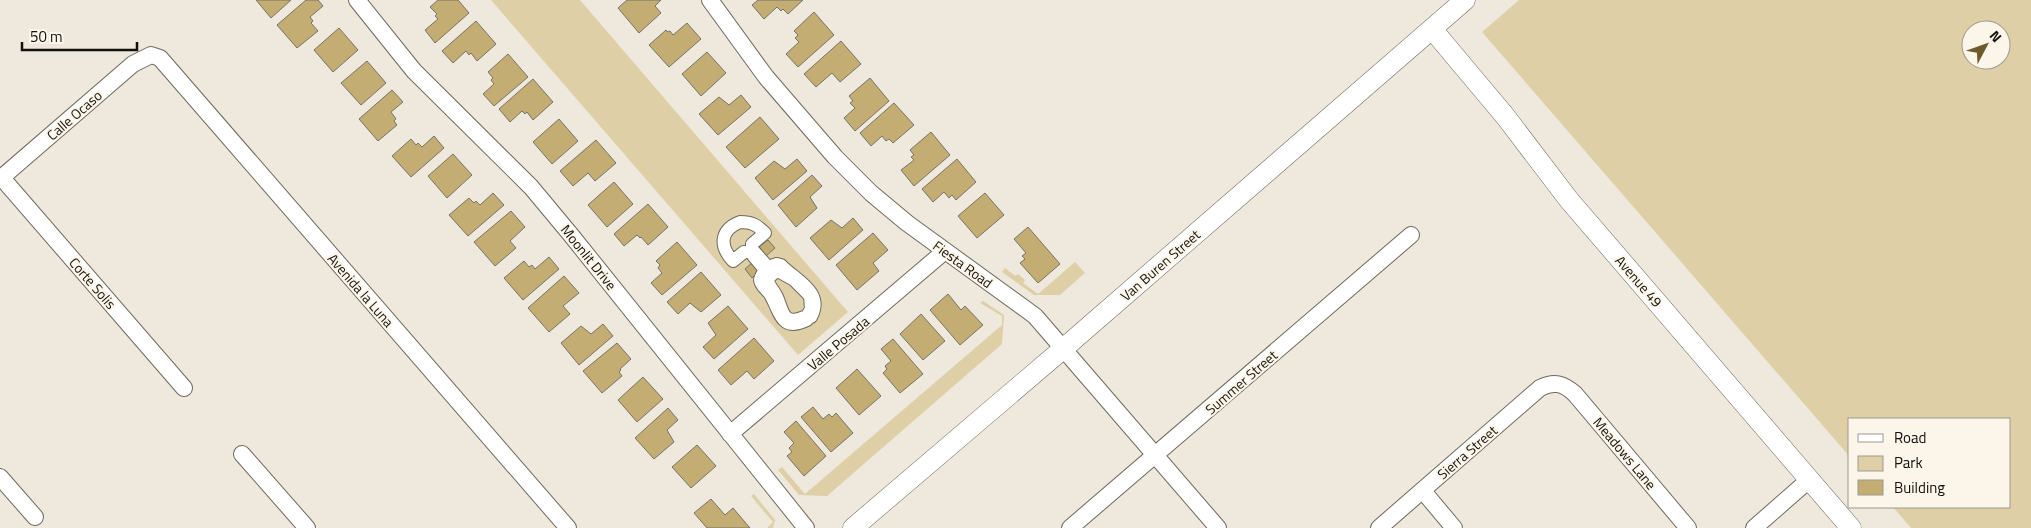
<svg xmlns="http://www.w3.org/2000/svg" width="2031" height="528" viewBox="0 0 2031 528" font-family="'Titillium Web',sans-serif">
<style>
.green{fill:#dfcfa7;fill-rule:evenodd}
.building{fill:#c3ad72;stroke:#777368}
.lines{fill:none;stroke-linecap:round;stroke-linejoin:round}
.pedestrian-casing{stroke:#6d695e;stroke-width:14}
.minor-casing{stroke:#6d695e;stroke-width:18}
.tertiary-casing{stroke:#6d695e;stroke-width:21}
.pedestrian{stroke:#fff;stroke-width:12}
.minor{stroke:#fff;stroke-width:16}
.tertiary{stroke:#fff;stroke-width:20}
.labels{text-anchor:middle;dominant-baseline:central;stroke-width:4;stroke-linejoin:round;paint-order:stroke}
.street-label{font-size:14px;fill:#13110d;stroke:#fbf6e9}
</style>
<rect width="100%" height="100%" fill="#eee9dc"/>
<!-- green -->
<path class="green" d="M 491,0 L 580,0 L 848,312 L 798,355 Z
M 1519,0 L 2031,0 L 2031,528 L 1911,528 L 1893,507 L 2010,507 L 2010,419 L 1850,419 L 1850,457 L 1482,32 ZM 1971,30 L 2001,30 L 2001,60 L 1971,60 Z
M 1075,262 L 1085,273 L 1060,295 L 1034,295 L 1002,272 L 1005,268 L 1015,276 L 1018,274 L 1025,280 L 1023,283 L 1038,294 Z
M 983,301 L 1004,315 L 1002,344 L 827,496 L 799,495 L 778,470 L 782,467 L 805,494 L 1002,325 L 1002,316 L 980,303 Z
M 754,494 L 775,520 L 773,528 L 767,528 L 773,522 L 751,496 Z"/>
<!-- building -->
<path class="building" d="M 256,0 L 291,0 L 271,18 Z
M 306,0 L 318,0 L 323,6 L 310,17 L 313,21 L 311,23 L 318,31 L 297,48 L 277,25 Z
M 438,0 L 458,0 L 469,13 L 435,43 L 425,30 L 438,19 L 435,16 L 437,14 L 430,7 Z
M 627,0 L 661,0 L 655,6 L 661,13 L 639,33 L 618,8 Z
M 758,0 L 803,0 L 788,14 L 783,9 L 781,11 L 777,7 L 764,19 L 752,5 Z
M 814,12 L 834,35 L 798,67 L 786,54 L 799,42 L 795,38 L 798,35 L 794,31 Z
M 476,21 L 496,44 L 477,61 L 471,53 L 469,55 L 466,51 L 453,63 L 442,51 Z
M 687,23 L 701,39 L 669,67 L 649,45 L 666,30 L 668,32 L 670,31 L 673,35 Z
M 339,28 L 358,50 L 333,72 L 314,50 Z
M 841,41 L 861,64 L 840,82 L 832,73 L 816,87 L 804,74 Z
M 707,52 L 726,73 L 701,96 L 682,74 Z
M 508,54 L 528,77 L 494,106 L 483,94 L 494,84 L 491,80 L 493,78 L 488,72 Z
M 367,61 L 386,83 L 361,105 L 341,83 Z
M 870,78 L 889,101 L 855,131 L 844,118 L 855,108 L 850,103 L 853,101 L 849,96 Z
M 533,79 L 553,102 L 533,120 L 527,112 L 525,114 L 522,111 L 510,122 L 499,109 Z
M 392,90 L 403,102 L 391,112 L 396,119 L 394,121 L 397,125 L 378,141 L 359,119 Z
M 741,95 L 751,107 L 718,135 L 699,114 L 719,97 L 729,105 Z
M 894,103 L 914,125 L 893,143 L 889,139 L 886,141 L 882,136 L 871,146 L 860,133 Z
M 760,117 L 779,139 L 745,168 L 726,147 Z
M 559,119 L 578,141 L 552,164 L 533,142 Z
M 931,132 L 950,155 L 914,186 L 901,170 L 914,160 L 911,157 L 914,155 L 910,150 Z
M 434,136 L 444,148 L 411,177 L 392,156 L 411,139 L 416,145 L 418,143 L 422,147 Z
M 596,140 L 616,163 L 595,181 L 588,173 L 573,186 L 560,171 Z
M 453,154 L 472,175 L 447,198 L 428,176 Z
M 797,159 L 807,171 L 773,200 L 755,178 L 774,161 L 785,169 Z
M 957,159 L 976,182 L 956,200 L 952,195 L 949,198 L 944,192 L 933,202 L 922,189 Z
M 812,175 L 822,186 L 810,197 L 817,208 L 796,227 L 778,205 Z
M 614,182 L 633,204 L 607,227 L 588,205 Z
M 493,193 L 504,205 L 468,236 L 449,215 L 469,198 L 474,203 L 476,201 L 480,205 Z
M 985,193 L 1004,215 L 977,238 L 958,216 Z
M 648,204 L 668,227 L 648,245 L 641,237 L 640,238 L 637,235 L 624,246 L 614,234 Z
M 511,211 L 525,227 L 510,241 L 516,248 L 495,266 L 474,242 Z
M 853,218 L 863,230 L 829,260 L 810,238 L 831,220 L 842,228 Z
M 1028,227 L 1060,264 L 1038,283 L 1020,263 L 1025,259 L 1022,256 L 1026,253 L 1014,239 Z
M 873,233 L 888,250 L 873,263 L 879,271 L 857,290 L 836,265 Z
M 768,240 L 775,248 L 766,256 L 759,247 Z
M 677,242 L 697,265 L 662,295 L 651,283 L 662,273 L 658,268 L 660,265 L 656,261 Z
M 549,257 L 559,269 L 523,300 L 504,278 L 524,261 L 529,267 L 532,265 L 535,269 Z
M 753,262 L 760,270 L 752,278 L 745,269 Z
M 701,272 L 721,295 L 701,312 L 690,303 L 678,314 L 667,302 Z
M 564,276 L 579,293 L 563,306 L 570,314 L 549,332 L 528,308 Z
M 948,294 L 961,310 L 965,306 L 983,325 L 960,345 L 930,310 Z
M 728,306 L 748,329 L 714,359 L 703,347 L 716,335 L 708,323 Z
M 921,314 L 945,341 L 923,360 L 900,334 Z
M 603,324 L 613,336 L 579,365 L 561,343 L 581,326 L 591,334 Z
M 754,338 L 774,361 L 754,379 L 747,371 L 731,385 L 718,370 Z
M 893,339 L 923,374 L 900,393 L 883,373 L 887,369 L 885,366 L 891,361 L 881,349 Z
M 617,343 L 631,359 L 620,369 L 621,370 L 619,372 L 622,376 L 602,393 L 583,371 Z
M 857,369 L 881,396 L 859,415 L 836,388 Z
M 643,377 L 663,399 L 637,422 L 618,400 Z
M 813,407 L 823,419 L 829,414 L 832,417 L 836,413 L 853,433 L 831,452 L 801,417 Z
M 668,408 L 678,420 L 667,430 L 674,442 L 654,459 L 635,438 Z
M 796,421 L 826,456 L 804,476 L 787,456 L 792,452 L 789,448 L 794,443 L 784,432 Z
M 697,445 L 716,466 L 691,488 L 672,467 Z
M 711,499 L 725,515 L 733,508 L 750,528 L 707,528 L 694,513 Z"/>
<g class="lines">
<defs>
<path id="pedestrian" d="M 740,222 C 752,222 757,225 765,233 L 752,244 L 752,249 L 768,267 L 777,264 L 781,265 C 795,280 825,292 811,317 L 808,314 L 811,309 L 810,296 L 794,280 L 778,271 C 760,280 772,286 777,297 C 783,311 783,326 804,317 L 807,320 C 781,333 780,312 771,296 C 769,291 760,286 760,280 C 760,277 763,273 765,270 L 750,252 L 744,252 L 733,261 C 719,246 720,230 740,222 Z"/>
<path id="minor" d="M 357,0 L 414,71 L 531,187 L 571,235 L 806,528
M 710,0 L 766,77 L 835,157 L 871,193 L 907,223 L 1035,316 L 1218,528
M 2,178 L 184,388
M 0,179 L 133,64 L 151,55 L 160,58 L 568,528
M 730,434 L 945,251
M 242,454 L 307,528
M 0,477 L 35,517
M 1423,491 L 1454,528
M 1070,528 L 1411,235
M 1379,528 L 1540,388 C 1554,381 1563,383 1575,394 L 1688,528
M 1754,528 L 1810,479"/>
<path id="tertiary" d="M 1432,29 L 1505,116 L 1569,200 L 1851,528
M 853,528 L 1064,348 L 1465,0"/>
</defs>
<!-- pedestrian casing -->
<use href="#pedestrian" class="pedestrian-casing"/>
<!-- minor casing -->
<use href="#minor" class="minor-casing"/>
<!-- tertiary casing -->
<use href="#tertiary" class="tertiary-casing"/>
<!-- pedestrian -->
<use href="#pedestrian" class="pedestrian"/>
<!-- minor -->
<use href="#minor" class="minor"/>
<!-- tertiary -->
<use href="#tertiary" class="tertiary"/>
</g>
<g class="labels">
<!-- street labels -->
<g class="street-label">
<text transform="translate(74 115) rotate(-41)">Calle Ocaso</text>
<text transform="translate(589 257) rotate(51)">Moonlit Drive</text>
<text transform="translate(963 264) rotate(36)">Fiesta Road</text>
<text transform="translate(1160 265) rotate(-41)">Van Buren Street</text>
<text transform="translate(1639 281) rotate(49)">Avenue 49</text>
<text transform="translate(93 283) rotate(49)">Corte Solis</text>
<text transform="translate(361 290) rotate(49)">Avenida la Luna</text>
<text transform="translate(838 343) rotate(-40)">Valle Posada</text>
<text transform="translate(1241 382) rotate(-41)">Summer Street</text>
<text transform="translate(1467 452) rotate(-41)">Sierra Street</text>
<text transform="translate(1625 453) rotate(50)">Meadows Lane</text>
</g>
</g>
<!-- legend -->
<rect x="1848" y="418" width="162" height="90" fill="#fbf6e9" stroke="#9e9a91"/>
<rect x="1858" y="434" width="25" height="8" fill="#ffffff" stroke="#9e9a91"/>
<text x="1894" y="443" font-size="15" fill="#13110d">Road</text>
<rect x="1858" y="456" width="25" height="15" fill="#dfcfa7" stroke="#9e9a91"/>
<text x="1894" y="468" font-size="15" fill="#13110d">Park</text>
<rect x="1858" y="480" width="25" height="15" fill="#c3ad72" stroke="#9e9a91"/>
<text x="1894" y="493" font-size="15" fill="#13110d">Building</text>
<!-- north arrow -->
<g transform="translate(1986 45) rotate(49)"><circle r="24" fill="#fbf6e9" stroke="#9e9a91"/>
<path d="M0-4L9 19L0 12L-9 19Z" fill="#6e5b29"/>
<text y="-8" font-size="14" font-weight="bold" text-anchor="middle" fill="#13110d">N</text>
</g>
<!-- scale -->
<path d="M22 42v8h115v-8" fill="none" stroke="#13110d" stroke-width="2.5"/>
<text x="30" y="42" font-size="15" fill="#13110d" stroke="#fbf6e9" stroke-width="4" paint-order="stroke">50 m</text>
</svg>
